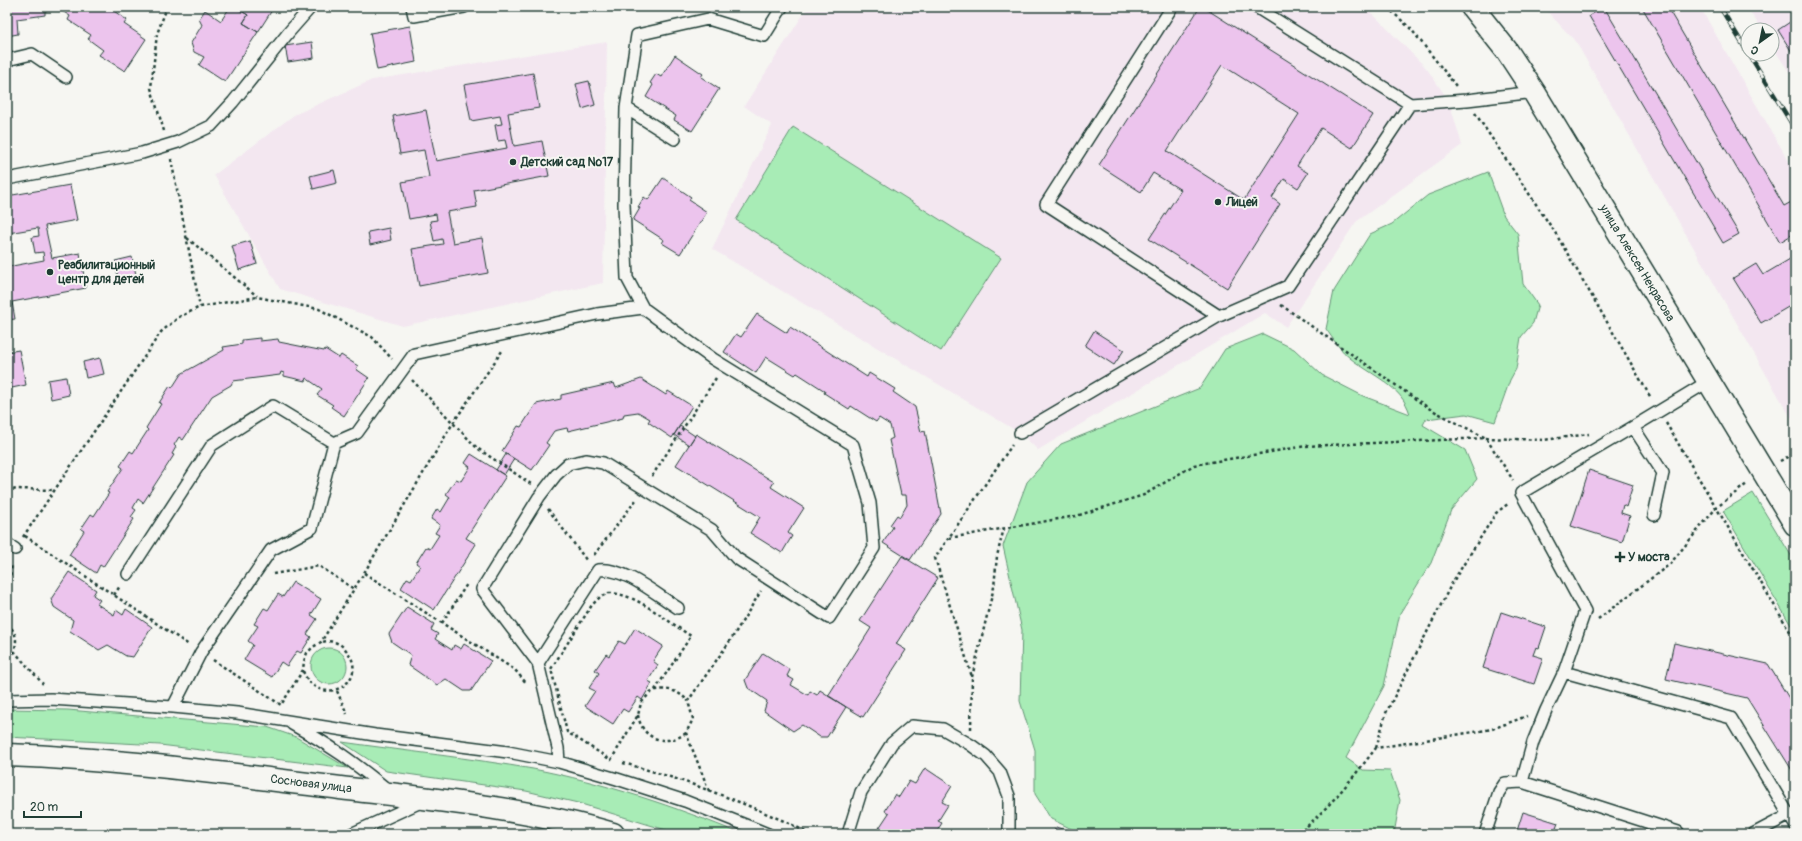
<svg xmlns="http://www.w3.org/2000/svg" width="1802" height="841" viewBox="0 0 1802 841" font-family="Pangolin,sans-serif">
<style>
.built{fill:#f3e7f0}
.green{fill:#a8ecb6;stroke:#649475}
.building{fill:#ecc4ed;stroke:#1f3d34;fill-rule:evenodd}
.lines{fill:none;stroke-linecap:round;stroke-linejoin:round}
.lane-casing{stroke:#1f3d34;stroke-width:14}
.secondary-casing{stroke:#1f3d34;stroke-width:25}
.path{stroke:#1f3d34;stroke-width:2.5;stroke-dasharray:3 3;stroke-linecap:butt}
.lane{stroke:#f6f6f2;stroke-width:11}
.secondary{stroke:#f6f6f2;stroke-width:22}
.rail-casing{stroke:#1f3d34;stroke-width:4.5}
.rail{stroke:#f6f6f2;stroke-width:3;stroke-dasharray:9;stroke-linecap:butt}
.poi-dot{fill:#1f3d34;stroke:#f6f6f2;stroke-width:1.5}
.labels{text-anchor:middle;dominant-baseline:central;stroke-width:4;stroke-linejoin:round;paint-order:stroke}
.poi-label{font-size:12px;font-weight:bold;fill:#1f3d34;stroke:#f6f6f2;text-anchor:start}
.street-label{font-size:12px;fill:#1f3d34;stroke:#f6f6f2}
</style>
<rect width="100%" height="100%" fill="#f6f6f2"/>
<filter id="ink" filterUnits="userSpaceOnUse"><feTurbulence type="fractalNoise" baseFrequency=".025" numOctaves="2"/><feDisplacementMap in="SourceGraphic" scale="8" xChannelSelector="R" yChannelSelector="G"/><feConvolveMatrix kernelMatrix="1 2 1 2 8 2 1 2 1" color-interpolation-filters="sRGB"/></filter>
<g filter="url(#ink)">
<!-- built -->
<path class="built" d="M 808,7 L 1366,7 L 1427,69 L 1449,101 L 1462,145 L 1356,222 L 1286,327 L 1265,313 L 1038,450 L 1020,433 L 712,249 L 772,125 L 744,106 Z
M 1543,7 L 1700,7 L 1795,172 L 1795,415 L 1791,418 L 1576,42 Z
M 1747,7 L 1795,7 L 1795,81 L 1772,46 L 1772,30 L 1762,30 Z
M 607,42 L 603,283 L 403,326 L 280,289 L 214,175 L 294,115 L 372,80 Z"/>
<!-- green -->
<path class="green" d="M 793,127 L 1001,258 L 941,351 L 736,220 Z
M 1488,172 L 1504,216 L 1518,234 L 1523,284 L 1538,305 L 1533,323 L 1521,337 L 1516,369 L 1510,380 L 1495,422 L 1466,414 L 1426,419 L 1423,425 L 1465,450 L 1477,479 L 1451,510 L 1431,563 L 1400,613 L 1384,686 L 1346,758 L 1363,770 L 1390,771 L 1400,800 L 1394,834 L 1082,834 L 1051,819 L 1035,794 L 1035,750 L 1020,701 L 1022,630 L 1003,546 L 1027,482 L 1061,444 L 1200,388 L 1225,349 L 1263,334 L 1294,349 L 1322,375 L 1363,396 L 1410,414 C 1402,386 1371,375 1350,358 C 1341,351 1333,339 1326,329 L 1334,291 L 1370,234 L 1392,224 L 1428,195 Z
M 1753,493 L 1795,562 L 1795,632 L 1723,511 Z
M311 666a18 18 0 1 1 36 0a18 18 0 1 1-36 0Z
M 7,709 L 68,710 L 267,727 L 296,737 L 348,768 L 160,745 L 7,737 Z
M 342,742 C 405,751 470,758 533,769 C 602,782 677,807 741,834 L 679,834 L 578,803 L 526,791 L 386,771 Z"/>
<!-- building -->
<path class="building" d="M 7,7 L 112,7 L 111,9 L 127,20 L 124,24 L 146,39 L 125,71 L 99,55 L 103,50 L 88,39 L 91,35 L 68,20 L 70,16 L 59,9 L 45,11 L 45,15 L 17,19 L 18,34 L 7,36 Z
M 230,7 L 235,7 L 248,15 L 243,23 L 258,32 L 225,82 L 199,65 L 204,57 L 194,52 L 191,43 L 202,25 L 199,19 L 205,10 L 221,21 Z
M 235,7 L 274,7 L 258,32 L 243,23 L 248,15 Z
M 1200,7 L 1203,7 L 1373,115 L 1352,148 L 1321,128 L 1297,166 L 1308,173 L 1298,188 L 1284,179 L 1272,198 L 1280,204 L 1227,288 L 1149,239 L 1181,190 L 1153,173 L 1141,192 L 1099,165 ZM 1222,65 L 1299,114 L 1244,200 L 1167,151 Z
M 1604,7 L 1739,234 L 1723,243 L 1589,16 Z
M 1642,7 L 1667,7 L 1784,206 L 1795,200 L 1795,233 L 1780,242 Z
M 1793,20 L 1795,23 L 1795,57 L 1778,30 Z
M 410,26 L 416,62 L 377,70 L 370,33 Z
M 312,42 L 314,58 L 288,62 L 285,46 Z
M 675,55 L 703,74 L 701,77 L 719,89 L 692,131 L 674,120 L 676,116 L 646,97 L 653,85 L 650,83 L 656,74 L 661,77 Z
M 533,73 L 539,108 L 508,113 L 514,146 L 542,141 L 549,176 L 474,190 L 477,207 L 447,212 L 453,243 L 482,238 L 488,273 L 419,286 L 412,249 L 443,244 L 442,239 L 434,241 L 430,221 L 437,220 L 436,214 L 409,219 L 402,182 L 429,177 L 424,150 L 400,154 L 393,116 L 426,110 L 436,161 L 507,148 L 505,140 L 498,141 L 495,125 L 502,124 L 500,116 L 471,121 L 464,85 Z
M 589,81 L 595,105 L 582,109 L 576,84 Z
M 334,170 L 337,183 L 313,189 L 310,176 Z
M 663,178 L 691,197 L 689,200 L 707,212 L 680,254 L 662,243 L 664,240 L 633,220 L 640,208 L 638,207 L 644,197 L 648,200 Z
M 70,185 L 77,220 L 45,226 L 52,258 L 80,253 L 86,288 L 12,302 L 15,319 L 7,320 L 7,267 L 44,260 L 43,252 L 35,253 L 32,237 L 39,236 L 38,228 L 8,233 L 7,196 Z
M 389,228 L 391,240 L 370,245 L 368,232 Z
M 250,241 L 257,264 L 239,270 L 232,246 Z
M 132,257 L 137,279 L 119,282 L 115,261 Z
M 1790,259 L 1795,268 L 1795,303 L 1761,323 L 1733,278 L 1756,264 L 1763,275 Z
M 757,314 L 787,333 L 790,327 L 867,377 L 869,373 L 895,389 L 893,392 L 915,407 L 921,432 L 925,431 L 941,514 L 910,560 L 883,543 L 893,527 L 890,525 L 897,515 L 900,517 L 907,505 L 906,495 L 901,495 L 889,440 L 893,438 L 890,425 L 879,418 L 876,422 L 851,406 L 849,409 L 824,393 L 825,391 L 797,373 L 795,375 L 766,357 L 756,373 L 724,352 L 736,334 L 741,337 Z
M 1094,331 L 1124,350 L 1114,365 L 1085,346 Z
M 260,338 L 260,341 L 278,339 L 279,342 L 324,351 L 325,349 L 339,358 L 341,355 L 358,366 L 356,369 L 369,378 L 344,416 L 331,407 L 333,405 L 317,395 L 322,389 L 306,378 L 305,381 L 284,376 L 284,373 L 281,372 L 280,375 L 233,381 L 231,385 L 212,396 L 183,440 L 179,437 L 174,445 L 176,447 L 172,454 L 174,455 L 143,503 L 138,499 L 133,508 L 136,510 L 131,517 L 134,519 L 103,567 L 100,565 L 96,573 L 69,555 L 84,531 L 81,529 L 91,514 L 94,516 L 109,493 L 107,492 L 123,468 L 120,466 L 130,451 L 133,453 L 148,430 L 146,428 L 161,404 L 159,403 L 170,386 L 172,388 L 181,374 L 224,350 L 223,347 L 242,344 L 242,340 Z
M 19,350 L 26,385 L 7,389 L 7,352 Z
M 100,358 L 104,374 L 86,378 L 83,362 Z
M 66,377 L 69,395 L 51,399 L 48,380 Z
M 641,379 L 666,395 L 668,391 L 692,406 L 672,438 L 648,422 L 650,419 L 638,412 L 624,414 L 623,418 L 568,431 L 567,428 L 554,431 L 546,443 L 549,445 L 532,470 L 502,451 L 518,426 L 521,427 L 536,404 L 561,399 L 561,395 L 614,383 L 616,388 Z
M 680,426 L 695,436 L 689,445 L 674,435 Z
M 696,434 L 774,482 L 771,487 L 804,508 L 788,533 L 792,536 L 782,553 L 750,533 L 760,517 L 676,465 Z
M 471,454 L 506,476 L 466,538 L 476,544 L 434,610 L 401,588 L 407,578 L 411,580 L 420,566 L 416,563 L 426,547 L 430,549 L 439,535 L 435,533 L 440,525 L 431,519 L 437,509 L 441,512 L 450,497 L 446,494 L 456,479 L 461,481 L 470,467 L 465,463 Z
M 506,454 L 514,459 L 504,475 L 496,470 Z
M 1589,470 L 1633,485 L 1626,507 L 1623,505 L 1621,513 L 1630,516 L 1622,542 L 1571,526 Z
M 902,556 L 938,578 L 896,644 L 906,650 L 863,717 L 828,696 L 871,628 L 860,621 Z
M 69,572 L 96,590 L 93,595 L 100,600 L 97,604 L 114,615 L 116,610 L 123,615 L 126,609 L 152,627 L 133,657 L 126,656 L 108,645 L 99,650 L 70,631 L 73,620 L 54,607 L 51,599 Z
M 293,582 L 321,599 L 311,615 L 317,619 L 307,634 L 311,637 L 301,653 L 297,651 L 287,666 L 281,662 L 272,677 L 244,660 L 253,645 L 248,641 L 258,626 L 254,624 L 264,608 L 268,610 L 278,594 L 283,597 Z
M 407,607 L 434,624 L 431,630 L 438,634 L 435,639 L 452,650 L 454,645 L 461,649 L 464,644 L 491,661 L 471,691 L 464,691 L 446,679 L 437,685 L 408,665 L 411,655 L 392,642 L 389,634 Z
M 1501,612 L 1546,627 L 1539,648 L 1536,647 L 1533,655 L 1543,658 L 1534,684 L 1483,668 Z
M 635,628 L 663,646 L 653,661 L 658,665 L 648,681 L 652,683 L 642,700 L 638,697 L 628,712 L 623,709 L 613,724 L 585,706 L 595,691 L 589,688 L 599,673 L 595,670 L 606,654 L 609,656 L 619,641 L 625,644 Z
M 1674,643 L 1768,664 L 1795,708 L 1795,775 L 1747,698 L 1666,679 Z
M 763,653 L 790,670 L 787,676 L 794,680 L 791,685 L 808,695 L 810,691 L 817,695 L 820,690 L 846,707 L 827,737 L 820,737 L 802,725 L 793,731 L 764,711 L 767,701 L 748,688 L 745,680 Z
M 925,768 L 952,786 L 942,802 L 948,805 L 938,821 L 942,823 L 935,834 L 883,834 L 884,831 L 879,828 L 889,813 L 885,811 L 895,794 L 899,797 L 909,781 L 915,784 Z
M 1523,812 L 1558,823 L 1554,834 L 1516,834 Z
M 1056,827 L 1077,834 L 1053,834 Z"/>
<g class="lines">
<defs>
<path id="lane" d="M 412,7 L 414,16 L 464,7
M 1172,7 L 1046,204 L 1219,316 L 1288,286 L 1410,104
M 1256,7 L 1410,104 L 1467,100 L 1534,92
M 7,60 L 32,54 L 66,77
M 675,139 L 626,108 L 637,35 L 708,19 L 764,36 L 782,7
M 7,179 L 142,153 L 178,142 L 211,126 L 233,102 L 289,32 L 311,7
M 1020,433 L 1219,316
M 334,443 L 357,433 L 414,354 L 597,314 L 643,308
M 1654,515 L 1663,473 L 1633,427 L 1709,381
M 7,544 L 15,549
M 128,574 L 212,445 L 273,406 L 334,443 L 312,528 L 271,550 L 201,652 L 173,707
M 538,663 L 598,570 C 623,566 657,595 678,608
M 1564,672 L 1731,718 L 1795,825
M 7,700 L 51,699 L 173,707 L 237,713 L 375,735 L 508,752 L 559,762 L 617,779 L 685,801 L 768,834
M 292,724 C 329,744 356,764 388,790
M 559,762 L 558,748 L 538,663 L 482,589 L 539,497 L 556,475 L 568,464 L 586,460 L 603,463 L 712,530 L 736,558 L 829,618 L 874,548 L 870,503 L 853,445 L 713,359 L 643,308 L 627,278 L 624,204 L 626,108
M 1522,782 L 1678,832 L 1677,834
M 351,834 L 423,801
M 848,834 L 861,792 L 892,743 L 912,726 L 943,729 L 971,745 L 986,756 L 1000,772 L 1009,796 L 1009,834
M 1485,834 L 1499,792 L 1505,783 L 1522,782 L 1533,742 L 1546,710 L 1564,672 L 1585,611 L 1521,493 L 1633,427
M 1753,834 L 1789,815"/>
<path id="secondary" d="M 1472,7 L 1507,51 L 1534,92 L 1795,524
M 7,755 C 119,759 229,774 340,788 C 431,799 525,808 613,834"/>
</defs>
<!-- lane casing -->
<use href="#lane" class="lane-casing"/>
<!-- secondary casing -->
<use href="#secondary" class="secondary-casing"/>
<!-- path -->
<path class="path" d="M 1387,7 L 1411,29 L 1456,86
M 1475,113 L 1556,234 L 1651,398
M 164,131 L 151,88 L 157,34 L 167,7
M 171,159 L 200,307
M 187,238 L 257,296
M 1281,305 L 1430,409 L 1486,438 L 1513,480
M 412,380 L 477,448 L 531,484
M 1666,423 L 1795,640
M 1780,461 L 1795,453
M 652,476 L 716,378
M 7,491 L 17,489 L 54,490
M 548,509 L 587,561
M 25,536 L 189,645
M 23,537 L 161,332 L 179,317 L 200,307 L 257,297 L 319,309 L 372,337 L 392,359
M 949,538 L 1076,516 L 1144,495 L 1194,465 L 1306,446 L 1486,438 L 1544,440 L 1589,434
M 594,555 L 636,500
M 364,573 L 515,670 L 527,684
M 273,574 L 319,566 L 354,589
M 609,593 C 636,593 668,622 691,636 L 655,690 L 649,694 L 641,703 L 638,715 L 611,760 L 567,732 L 551,669 L 592,605 L 600,597 Z
M 114,595 L 120,586
M 7,599 L 12,564
M 1598,619 L 1670,564 L 1716,508 L 1748,483
M 442,623 L 467,584
M 7,624 C 16,631 18,640 14,651 L 43,684
M 7,658 L 14,651
M 213,660 L 281,705 L 303,670 L 304,661 L 307,653 L 313,647 L 321,642 L 364,573 L 453,423 L 502,351
M 303,671 C 319,712 373,681 346,650 C 340,642 331,640 321,642
M 972,677 L 994,587 L 997,556 L 1004,528
M 655,690 C 670,688 678,691 688,701
M 337,691 L 347,714
M 638,715 C 642,740 666,747 686,733
M 971,729 L 972,677 L 935,558 L 1012,445
M 1376,748 L 1386,713 L 1452,583 L 1496,513 L 1509,503
M 623,763 C 668,775 713,791 756,809 C 774,817 793,824 809,834
M 709,791 L 686,733 L 693,719 L 688,701 L 732,638 L 761,591
M 7,832 L 11,834
M 1298,834 C 1328,809 1352,779 1376,748 L 1492,729 L 1527,716"/>
<!-- lane -->
<use href="#lane" class="lane"/>
<!-- secondary -->
<use href="#secondary" class="secondary"/>
<defs>
<path id="rail" d="M 1720,7 L 1748,53
M 1749,54 L 1795,129"/>
</defs>
<!-- rail casing -->
<use href="#rail" class="rail-casing"/>
<!-- rail -->
<use href="#rail" class="rail"/>
</g>
</g>
<!-- markers -->
<g class="poi-dot">
<circle cx="513" cy="162" r="4"/>
<circle cx="1218" cy="202" r="4"/>
<circle cx="50" cy="272" r="4"/>
<path d="M1618 551h4v4h4v4h-4v4h-4v-4h-4v-4h4z"/>
</g>
<g class="labels">
<!-- poi labels -->
<g class="poi-label">
<text x="521" y="162">Детский сад №17</text>
<text x="1226" y="202">Лицей</text>
<text x="58" y="265">Реабилитационный<tspan x="58" dy="14">центр для детей</tspan></text>
<text x="1628" y="557">У моста</text>
</g>
<!-- street labels -->
<g class="street-label">
<text transform="translate(1637 263) rotate(59)">улица Алексея Некрасова</text>
<text transform="translate(311 784) rotate(7)">Сосновая улица</text>
</g>
</g>
<!-- margin -->
<rect width="1802" height="841" fill="none" stroke="#f6f6f2" stroke-width="24"/>
<rect x="12" y="12" width="1778" height="817" fill="none" stroke="#1f3d34" stroke-width="1.5" filter="url(#ink)"/>
<!-- north arrow -->
<g transform="translate(1760 42) rotate(213)"><circle r="19" fill="#f6f6f2" stroke="#a0aca6"/>
<path d="M0-3L7 15L0 10L-7 15Z" fill="#1f3d34"/>
<text y="-6" font-size="11" font-weight="bold" text-anchor="middle" fill="#1f3d34">С</text>
</g>
<!-- scale -->
<path d="M24 811v6h57v-6" fill="none" stroke="#1f3d34" stroke-width="2"/>
<text x="30" y="811" font-size="12" fill="#1f3d34" stroke="#f6f6f2" stroke-width="3" paint-order="stroke">20 m</text>
</svg>
